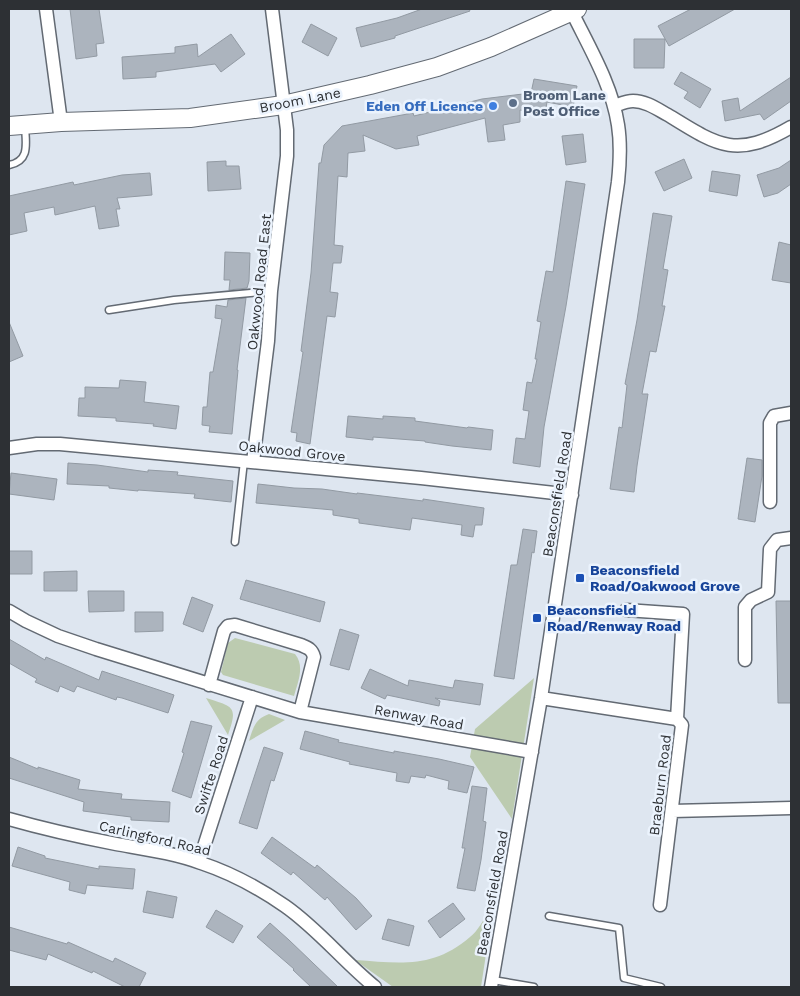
<svg xmlns="http://www.w3.org/2000/svg" width="800" height="996" viewBox="0 0 800 996" font-family="'Work Sans',sans-serif">
<style>
.green{fill:#bccbb0}
.building{fill:#acb4be;stroke:#929aa3}
.lines{fill:none;stroke-linecap:round;stroke-linejoin:round}
.service-casing{stroke:#636a73;stroke-width:9}
.minor-casing{stroke:#636a73;stroke-width:15}
.secondary-casing{stroke:#636a73;stroke-width:20}
.service{stroke:#fff;stroke-width:6}
.minor{stroke:#fff;stroke-width:12}
.secondary{stroke:#fff;stroke-width:18}
.service-dot{fill:#5c6f8a;stroke:#ebf3fd;stroke-width:2}
.shop-dot{fill:#3f7fe0;stroke:#ebf3fd;stroke-width:2}
.transit-dot{fill:#1a4fb4;stroke:#ebf3fd;stroke-width:2}
.labels{text-anchor:middle;dominant-baseline:central;stroke-width:5;stroke-linejoin:round;paint-order:stroke}
.service-label{font-size:14px;font-weight:bold;fill:#4e5e75;stroke:#ebf3fd;text-anchor:start}
.street-label{font-size:14px;fill:#2d3034;stroke:#ebf3fd}
.shop-label{font-size:14px;font-weight:bold;fill:#366cbe;stroke:#ebf3fd;text-anchor:end}
.transit-label{font-size:14px;font-weight:bold;fill:#164399;stroke:#ebf3fd;text-anchor:start}
</style>
<rect width="100%" height="100%" fill="#dee6f0"/>
<!-- green -->
<path class="green" d="M 235,638 L 295,654 C 305,666 298,682 294,696 L 223,675 L 221,672 L 228,643 Z
M 534,678 L 512,819 L 470,757 L 475,729 Z
M 206,698 C 234,707 238,706 228,735 Z
M 269,714 L 285,720 L 249,741 C 253,728 255,719 269,714 Z
M 489,912 L 488,941 L 481,987 L 393,987 L 355,960 C 400,963 433,969 470,937 C 478,931 483,920 489,912 Z"/>
<!-- building -->
<path class="building" d="M 70,9 L 99,9 L 104,43 L 96,44 L 97,56 L 76,59 Z
M 422,9 L 469,9 L 470,11 L 395,36 L 395,38 L 361,47 L 356,28 L 397,18 Z
M 691,9 L 735,9 L 669,46 L 658,26 Z
M 311,24 L 337,38 L 328,56 L 302,42 Z
M 231,34 L 245,54 L 221,72 L 215,64 L 156,72 L 156,77 L 123,79 L 122,57 L 175,53 L 175,47 L 197,44 L 198,57 Z
M 634,39 L 665,39 L 664,68 L 634,68 Z
M 681,72 L 711,89 L 700,108 L 684,98 L 688,92 L 674,84 Z
M 791,77 L 791,101 L 764,120 L 760,114 L 725,121 L 722,101 L 738,98 L 740,111 Z
M 534,79 L 577,86 L 573,107 L 547,102 L 545,114 L 520,110 L 520,122 L 503,125 L 505,140 L 488,142 L 485,118 L 417,136 L 419,145 L 396,149 L 363,135 L 365,151 L 348,153 L 347,177 L 338,176 L 334,245 L 343,246 L 341,263 L 333,263 L 330,292 L 338,293 L 335,317 L 327,316 L 310,444 L 296,441 L 297,433 L 291,432 L 303,352 L 301,351 L 311,273 L 319,163 L 321,163 L 324,145 L 342,126 L 413,113 L 414,116 L 482,99 L 531,93 Z
M 583,134 L 586,162 L 566,165 L 562,136 Z
M 684,159 L 692,178 L 664,191 L 655,172 Z
M 791,160 L 791,184 L 778,193 L 764,197 L 757,175 L 779,168 Z
M 226,161 L 226,166 L 239,166 L 241,189 L 208,191 L 207,162 Z
M 712,171 L 740,175 L 737,196 L 709,191 Z
M 150,173 L 152,195 L 117,198 L 120,209 L 116,209 L 119,226 L 99,229 L 95,206 L 55,215 L 54,207 L 24,213 L 27,231 L 9,235 L 9,196 L 73,182 L 74,185 L 122,175 Z
M 566,181 L 585,184 L 566,306 L 544,427 L 540,467 L 513,463 L 516,438 L 525,439 L 529,411 L 523,410 L 527,382 L 532,383 L 537,359 L 535,359 L 541,322 L 537,321 L 546,271 L 553,272 Z
M 653,213 L 672,216 L 663,269 L 668,270 L 662,306 L 665,306 L 656,352 L 650,351 L 642,394 L 648,394 L 637,466 L 634,492 L 610,489 L 619,427 L 622,428 L 627,385 L 625,384 L 637,320 Z
M 779,242 L 791,245 L 791,283 L 772,280 Z
M 225,252 L 250,253 L 249,281 L 247,288 L 229,290 L 230,280 L 224,280 Z
M 246,298 L 237,370 L 238,370 L 232,434 L 209,432 L 210,426 L 202,425 L 203,407 L 207,407 L 210,372 L 213,372 L 222,319 L 215,318 L 216,305 L 227,307 L 228,300 Z
M 9,322 L 23,356 L 9,362 Z
M 120,380 L 146,382 L 144,402 L 179,406 L 176,429 L 153,426 L 154,424 L 116,421 L 116,418 L 78,416 L 79,398 L 85,398 L 85,387 L 119,388 Z
M 348,416 L 383,419 L 383,416 L 415,418 L 415,421 L 467,428 L 468,427 L 493,430 L 491,450 L 452,446 L 425,442 L 425,441 L 373,437 L 373,440 L 346,437 Z
M 747,458 L 762,460 L 762,476 L 755,522 L 738,519 Z
M 68,463 L 97,465 L 148,472 L 148,470 L 178,472 L 177,475 L 233,481 L 231,502 L 194,498 L 195,494 L 138,490 L 138,491 L 109,488 L 109,486 L 67,484 Z
M 11,473 L 57,479 L 54,500 L 9,494 Z
M 258,484 L 294,488 L 322,489 L 357,494 L 357,493 L 423,501 L 423,499 L 484,508 L 482,525 L 475,525 L 473,537 L 461,535 L 462,525 L 412,518 L 410,530 L 359,523 L 359,519 L 333,515 L 333,510 L 256,503 Z
M 523,529 L 537,531 L 534,553 L 532,552 L 514,679 L 494,676 L 511,565 L 517,565 Z
M 9,551 L 32,551 L 32,574 L 9,574 Z
M 77,571 L 77,591 L 44,591 L 44,572 Z
M 246,580 L 325,602 L 320,622 L 240,599 Z
M 88,591 L 124,591 L 124,611 L 89,612 Z
M 192,597 L 213,605 L 203,632 L 183,624 Z
M 776,601 L 791,601 L 791,703 L 778,703 Z
M 135,612 L 163,612 L 163,631 L 135,632 Z
M 340,629 L 359,635 L 349,670 L 330,665 Z
M 9,639 L 45,660 L 46,657 L 99,680 L 102,671 L 174,695 L 168,713 L 122,698 L 117,697 L 116,700 L 77,686 L 74,692 L 60,686 L 58,692 L 35,682 L 37,679 L 9,663 Z
M 370,669 L 408,686 L 409,680 L 453,688 L 455,680 L 483,684 L 480,705 L 435,698 L 440,701 L 439,706 L 387,695 L 385,699 L 361,688 Z
M 191,721 L 212,726 L 191,798 L 172,791 L 184,753 L 182,752 Z
M 305,731 L 339,740 L 338,742 L 394,753 L 394,751 L 439,759 L 474,767 L 467,793 L 448,789 L 449,781 L 426,775 L 425,778 L 411,776 L 409,783 L 396,781 L 397,773 L 349,764 L 350,762 L 300,749 Z
M 264,747 L 283,753 L 274,781 L 271,780 L 257,829 L 239,823 Z
M 9,757 L 38,769 L 38,767 L 80,780 L 78,789 L 122,794 L 121,799 L 170,802 L 169,822 L 131,820 L 131,817 L 83,811 L 84,802 L 9,778 Z
M 472,786 L 487,788 L 483,821 L 486,822 L 481,860 L 475,891 L 457,888 L 465,848 L 462,848 Z
M 272,837 L 315,868 L 317,865 L 356,898 L 372,916 L 356,930 L 327,897 L 325,900 L 293,872 L 291,875 L 261,853 Z
M 18,847 L 45,856 L 45,858 L 99,869 L 99,866 L 135,869 L 133,889 L 87,885 L 85,894 L 69,890 L 70,882 L 12,866 Z
M 147,891 L 177,897 L 173,918 L 143,912 Z
M 453,903 L 465,919 L 440,938 L 428,921 Z
M 216,910 L 243,926 L 233,943 L 206,927 Z
M 388,919 L 414,926 L 409,946 L 382,939 Z
M 270,923 L 289,940 L 338,987 L 311,987 L 293,970 L 294,969 L 257,937 Z
M 9,927 L 67,944 L 68,942 L 113,962 L 115,958 L 146,973 L 139,987 L 125,987 L 93,971 L 92,973 L 48,954 L 46,960 L 9,950 Z"/>
<g class="lines">
<defs>
<path id="service" d="M 9,165 C 30,161 26,144 25,127
M 109,310 L 174,300 L 271,291
M 235,542 L 244,461
M 549,916 L 619,928 L 624,978 L 661,987
M 493,980 L 534,987"/>
<path id="minor" d="M 46,9 L 61,122
M 614,106 C 620,104 626,101 633,101 C 646,101 657,109 668,115 C 718,146 736,159 791,127
M 9,448 L 37,444 L 60,444 L 421,478 L 572,495
M 253,462 L 268,341 L 271,291 L 287,156 L 287,130 L 272,9
M 770,502 L 770,423 L 774,416 L 791,413
M 626,610 L 683,614 L 677,719
M 9,611 L 26,621 L 58,636 L 96,649 L 300,712 L 532,752
M 745,660 L 745,607 L 751,600 L 768,592 L 770,549 L 777,540 L 791,538
M 209,685 L 224,631 L 228,626 L 235,625 L 301,645 C 308,648 312,649 314,657 L 300,712
M 541,698 L 677,719 L 682,725 L 660,905
M 672,811 L 791,808
M 9,819 C 44,829 80,837 116,844 C 144,849 174,853 201,863 C 231,873 259,888 285,906 C 318,929 344,962 375,987
M 199,862 L 252,697
M 491,987 L 541,698 L 618,182 C 620,163 621,144 618,125 C 612,85 589,47 572,12"/>
<path id="secondary" d="M 9,126 L 61,122 L 190,118 L 283,105 L 370,85 L 437,67 L 491,47 L 577,9"/>
</defs>
<!-- service casing -->
<use href="#service" class="service-casing"/>
<!-- minor casing -->
<use href="#minor" class="minor-casing"/>
<!-- secondary casing -->
<use href="#secondary" class="secondary-casing"/>
<!-- service -->
<use href="#service" class="service"/>
<!-- minor -->
<use href="#minor" class="minor"/>
<!-- secondary -->
<use href="#secondary" class="secondary"/>
</g>
<!-- markers -->
<circle class="service-dot" cx="513" cy="103" r="5"/>
<circle class="shop-dot" cx="493" cy="106" r="5"/>
<g class="transit-dot">
<rect x="575" y="573" width="10" height="10" rx="2.5"/>
<rect x="532" y="613" width="10" height="10" rx="2.5"/>
</g>
<g class="labels">
<!-- service labels -->
<g class="service-label">
<text x="523" y="95">Broom Lane<tspan x="523" dy="16">Post Office</tspan></text>
</g>
<!-- street labels -->
<g class="street-label">
<text transform="translate(300 100) rotate(-11)">Broom Lane</text>
<text transform="translate(259 282) rotate(-84)">Oakwood Road East</text>
<text transform="translate(292 451) rotate(6)">Oakwood Grove</text>
<text transform="translate(557 494) rotate(-81)">Beaconsfield Road</text>
<text transform="translate(419 717) rotate(10)">Renway Road</text>
<text transform="translate(211 775) rotate(-72)">Swifte Road</text>
<text transform="translate(660 785) rotate(-83)">Braeburn Road</text>
<text transform="translate(155 838) rotate(13)">Carlingford Road</text>
<text transform="translate(492 893) rotate(-80)">Beaconsfield Road</text>
</g>
<!-- shop labels -->
<g class="shop-label">
<text x="483" y="106">Eden Off Licence</text>
</g>
<!-- transit labels -->
<g class="transit-label">
<text x="590" y="570">Beaconsfield<tspan x="590" dy="16">Road/Oakwood Grove</tspan></text>
<text x="547" y="610">Beaconsfield<tspan x="547" dy="16">Road/Renway Road</tspan></text>
</g>
</g>
<!-- border -->
<rect width="800" height="996" fill="none" stroke="#2d3034" stroke-width="20"/>
</svg>
